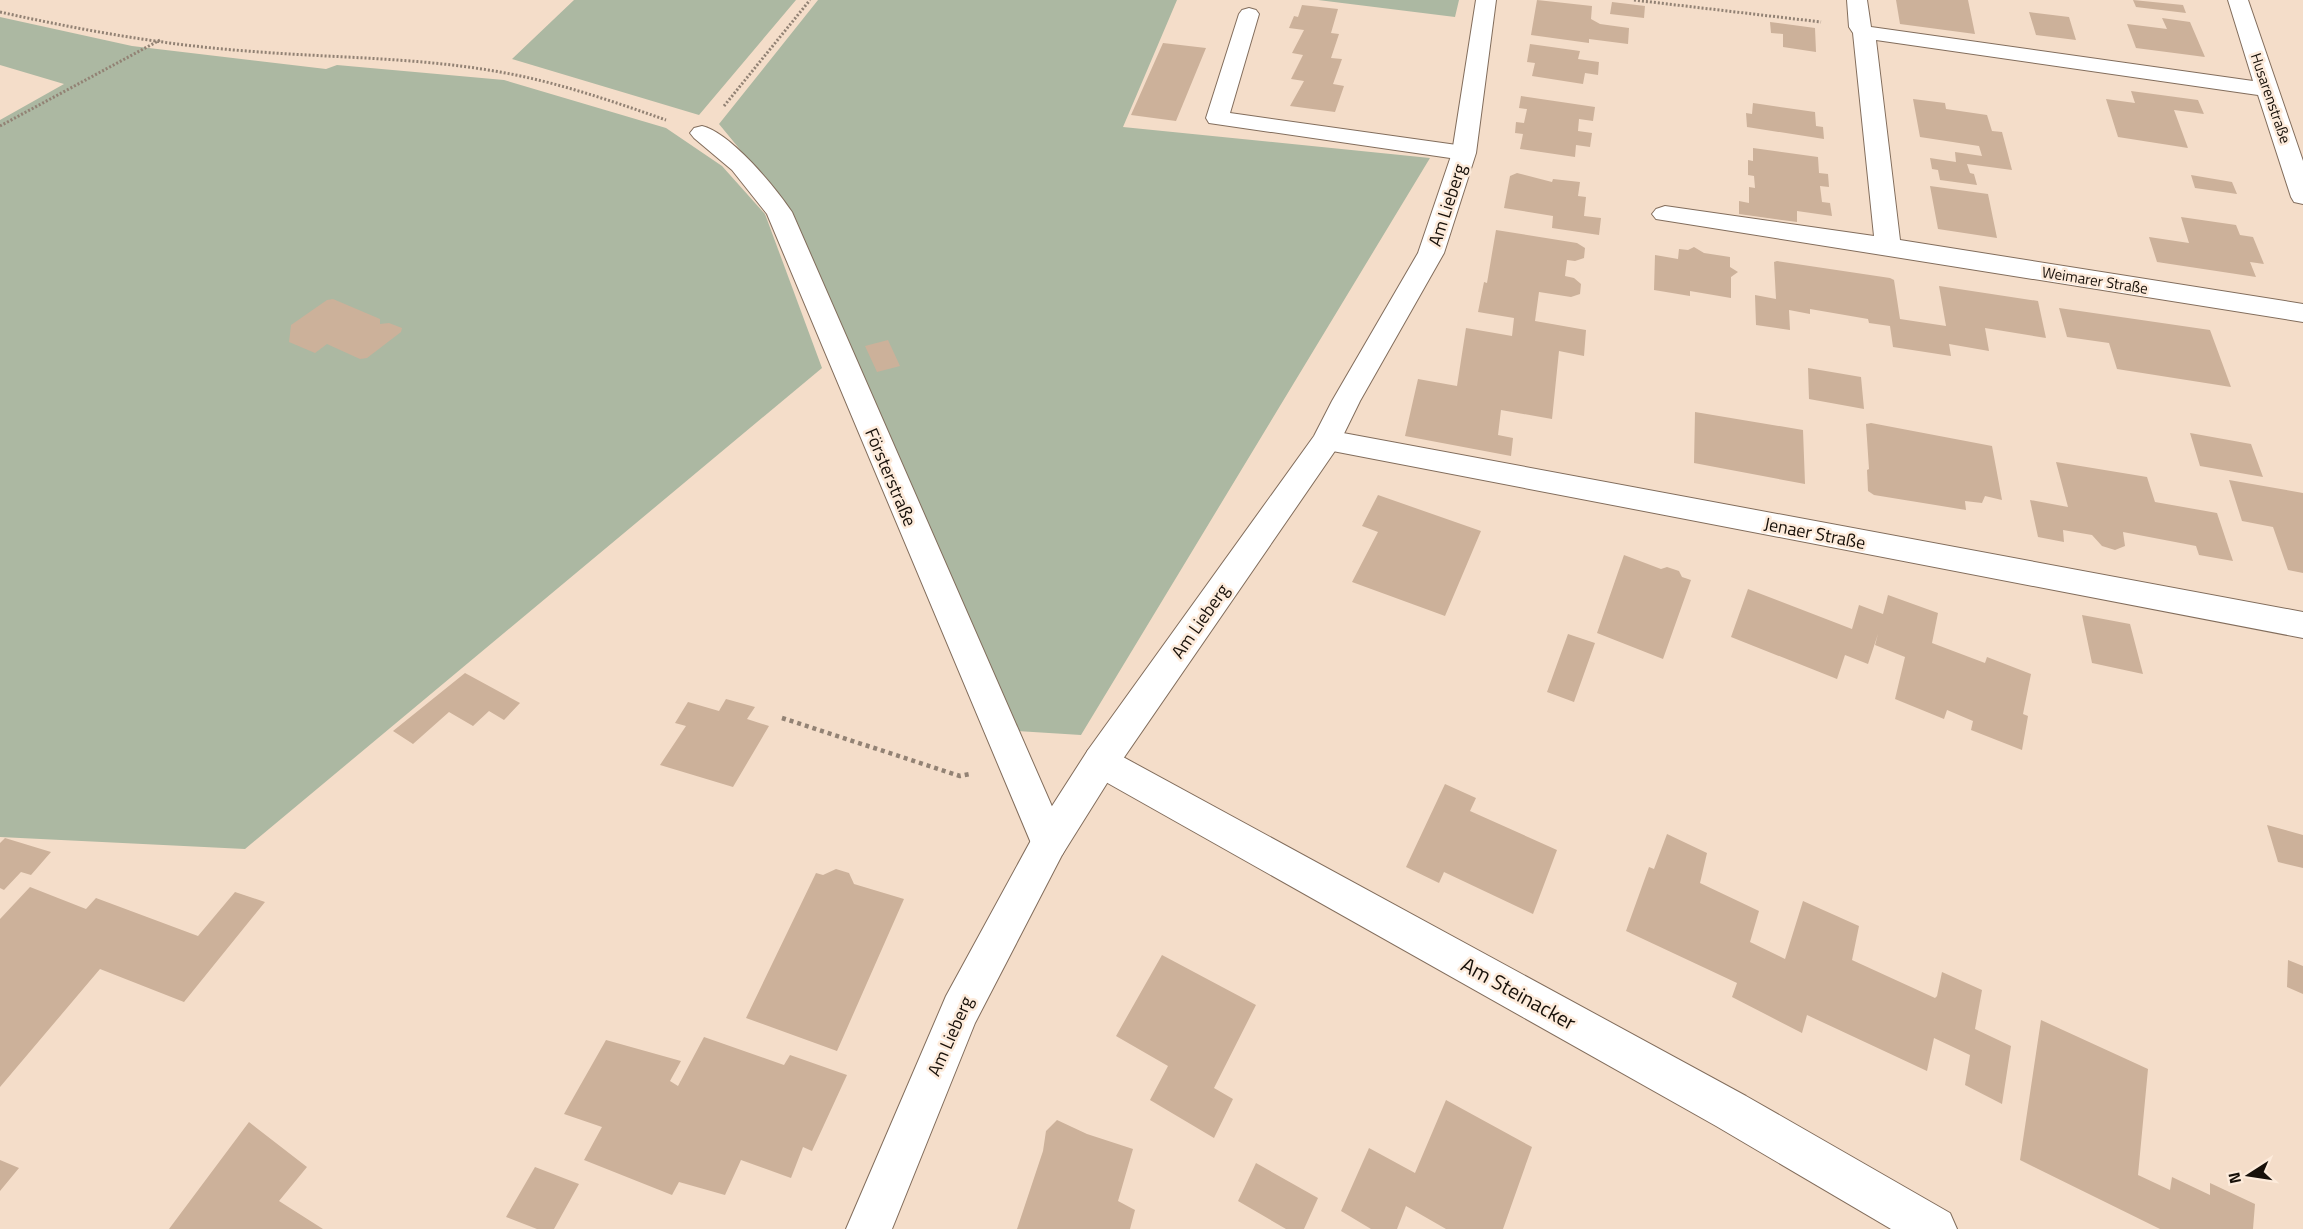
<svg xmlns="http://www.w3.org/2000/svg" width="2303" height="1229" viewBox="0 0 2303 1229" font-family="'Titillium Web',sans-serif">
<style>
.green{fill:#acb8a2}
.building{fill:#ccb19a}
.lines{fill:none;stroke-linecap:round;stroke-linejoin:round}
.service-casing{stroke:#826d5c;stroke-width:2}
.minor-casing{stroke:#826d5c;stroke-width:2}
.tertiary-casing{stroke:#826d5c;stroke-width:2}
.path-far1{stroke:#928274;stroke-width:3;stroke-dasharray:2 2;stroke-linecap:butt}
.path{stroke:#928274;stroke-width:4.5;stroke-dasharray:4 4;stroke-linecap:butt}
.service{fill:#fff;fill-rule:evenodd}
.minor{fill:#fff;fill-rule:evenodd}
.tertiary{fill:#fff;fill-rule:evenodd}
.labels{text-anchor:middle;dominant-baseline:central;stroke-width:5;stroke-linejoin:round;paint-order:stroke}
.far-street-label{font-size:15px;fill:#171009;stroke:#fdebdb}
.street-label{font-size:18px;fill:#171009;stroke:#fdebdb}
.near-street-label{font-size:21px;fill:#171009;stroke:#fdebdb}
</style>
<rect width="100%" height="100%" fill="#f4ddc9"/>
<!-- green -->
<path class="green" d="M 574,0 L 796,0 L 699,115 L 512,59 Z
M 818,0 L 1177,0 L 1123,127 L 1430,158 L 1081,735 L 1017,731 L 788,208 L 719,124 Z
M 1318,0 L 1459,0 L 1455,17 Z
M 0,17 L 132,46 L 326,69 L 337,65 L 504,80 L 666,128 L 722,166 L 765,214 L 822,368 L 245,849 L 0,837 L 0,120 L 64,84 L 0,65 Z"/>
<!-- building -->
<path class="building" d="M 1537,0 L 1592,6 L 1591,19 L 1600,24 L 1629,28 L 1628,44 L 1589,39 L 1589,43 L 1531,35 Z
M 1896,0 L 1968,0 L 1975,34 L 1900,24 Z
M 2133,0 L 2183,5 L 2186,13 L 2136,7 Z
M 1612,2 L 1645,6 L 1644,18 L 1610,14 Z
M 1302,5 L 1338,9 L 1331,33 L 1339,34 L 1331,58 L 1342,59 L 1333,84 L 1344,86 L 1335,112 L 1290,106 L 1304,81 L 1291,79 L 1303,55 L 1292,53 L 1304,30 L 1289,28 L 1294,16 L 1298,17 Z
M 2029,12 L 2069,17 L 2076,40 L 2036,35 Z
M 2162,18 L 2190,22 L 2205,57 L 2136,48 L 2127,24 L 2167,29 Z
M 1770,22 L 1815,28 L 1816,52 L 1783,47 L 1783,34 L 1771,33 Z
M 1163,43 L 1206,48 L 1176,121 L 1131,115 Z
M 1530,44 L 1580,51 L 1578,59 L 1599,62 L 1598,75 L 1585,73 L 1583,84 L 1532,76 L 1535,63 L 1527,62 Z
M 2131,91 L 2198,100 L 2204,114 L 2174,110 L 2188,148 L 2118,137 L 2106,99 L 2135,103 Z
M 1521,96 L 1595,107 L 1593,121 L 1579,119 L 1578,131 L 1592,133 L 1590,147 L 1576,145 L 1575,157 L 1520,149 L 1523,134 L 1515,133 L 1516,122 L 1524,123 L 1527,109 L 1519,108 Z
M 1913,99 L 1945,103 L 1946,109 L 1987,115 L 1992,131 L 2002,132 L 2012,170 L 1967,164 L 1970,173 L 1974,174 L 1977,185 L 1940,180 L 1938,170 L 1932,169 L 1930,158 L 1956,162 L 1955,152 L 1982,156 L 1979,146 L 1920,137 Z
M 1753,103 L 1815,112 L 1816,126 L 1823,127 L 1824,139 L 1747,127 L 1746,113 L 1752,114 Z
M 1753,148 L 1818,157 L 1819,173 L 1828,174 L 1829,187 L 1820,186 L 1822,202 L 1830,203 L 1832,216 L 1797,211 L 1797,222 L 1739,214 L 1739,201 L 1749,203 L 1749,187 L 1755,188 L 1754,176 L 1748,175 L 1748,160 L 1753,161 Z
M 1517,173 L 1552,182 L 1553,179 L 1580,182 L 1578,196 L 1586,197 L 1584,216 L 1601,218 L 1599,235 L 1552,228 L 1553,216 L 1504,208 L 1510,176 Z
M 2191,175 L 2232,182 L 2237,194 L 2195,188 Z
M 1930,186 L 1988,194 L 1997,238 L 1938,229 Z
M 2181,217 L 2236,225 L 2240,235 L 2253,237 L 2264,264 L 2250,262 L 2256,277 L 2157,262 L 2149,237 L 2189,243 Z
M 1496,230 L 1577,243 L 1585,248 L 1584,258 L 1575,261 L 1567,260 L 1565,276 L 1574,278 L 1581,284 L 1580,294 L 1571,297 L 1539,292 L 1535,321 L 1586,330 L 1584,356 L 1559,351 L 1552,419 L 1501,410 L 1498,435 L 1513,438 L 1511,456 L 1405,436 L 1418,379 L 1457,386 L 1466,328 L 1512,336 L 1514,318 L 1478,312 L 1484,282 L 1487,283 Z
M 1694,247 L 1704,253 L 1730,257 L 1730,267 L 1738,272 L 1731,277 L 1731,298 L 1690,291 L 1690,296 L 1654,290 L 1655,255 L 1678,259 L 1679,249 L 1688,250 Z
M 1777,261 L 1890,278 L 1894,280 L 1900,319 L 1946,326 L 1939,286 L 2038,301 L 2046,338 L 1985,328 L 1989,351 L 1949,344 L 1951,356 L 1893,347 L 1890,326 L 1869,323 L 1868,319 L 1810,309 L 1810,314 L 1789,310 L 1790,330 L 1756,325 L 1755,295 L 1776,299 L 1774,262 Z
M 333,299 L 380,319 L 380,324 L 389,323 L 402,328 L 401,332 L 367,358 L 360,359 L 327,344 L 315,353 L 289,342 L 291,325 L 327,300 Z
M 2059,308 L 2210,330 L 2231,387 L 2117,369 L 2109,343 L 2067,337 Z
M 888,340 L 900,366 L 877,372 L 865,346 Z
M 1808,368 L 1861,377 L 1864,409 L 1809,399 Z
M 1695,412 L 1803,430 L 1805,484 L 1694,463 Z
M 1871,423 L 1992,446 L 2002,500 L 1985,496 L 1982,503 L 1965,501 L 1966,510 L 1874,495 L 1868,491 L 1867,470 L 1869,469 L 1866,424 Z
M 2190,433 L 2251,444 L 2263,477 L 2200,466 Z
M 2056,462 L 2147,477 L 2155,502 L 2217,513 L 2233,561 L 2199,555 L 2196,546 L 2123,532 L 2125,546 L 2115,550 L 2102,546 L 2092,535 L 2063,530 L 2064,542 L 2038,537 L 2030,500 L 2068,507 Z
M 2229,480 L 2303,493 L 2303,573 L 2288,570 L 2273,527 L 2242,521 Z
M 1378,495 L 1481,531 L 1445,616 L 1352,582 L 1378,532 L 1362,526 Z
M 1624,555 L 1661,569 L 1667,567 L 1679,571 L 1682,577 L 1691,580 L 1663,659 L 1597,633 Z
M 1748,589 L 1852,629 L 1859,605 L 1883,614 L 1888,595 L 1938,613 L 1932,643 L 1985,663 L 1987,657 L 2031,674 L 2023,714 L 2028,716 L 2022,750 L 1971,730 L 1973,721 L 1947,710 L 1944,719 L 1895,699 L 1905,657 L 1875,645 L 1878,634 L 1868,664 L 1845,655 L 1837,679 L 1731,637 Z
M 2082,615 L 2130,624 L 2143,674 L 2092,663 Z
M 1568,634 L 1595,643 L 1574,702 L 1547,692 Z
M 465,673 L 520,703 L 504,720 L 489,711 L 473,726 L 449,712 L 413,744 L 393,731 Z
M 726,699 L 755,707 L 747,719 L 769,726 L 733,787 L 660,765 L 686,726 L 675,723 L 688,702 L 719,711 Z
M 1445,784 L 1476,798 L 1470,811 L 1557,850 L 1533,914 L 1444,872 L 1439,883 L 1406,867 Z
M 2267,825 L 2303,835 L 2303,868 L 2278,862 Z
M 1667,834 L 1707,853 L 1700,883 L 1759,911 L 1750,942 L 1785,959 L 1803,901 L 1859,926 L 1852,960 L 1935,998 L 1937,996 L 1942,972 L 1982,990 L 1975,1029 L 2011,1046 L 2002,1104 L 1965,1085 L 1970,1055 L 1934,1038 L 1927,1071 L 1807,1015 L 1802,1033 L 1732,997 L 1737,983 L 1626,931 L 1649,867 L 1654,869 Z
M 5,838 L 51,852 L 31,875 L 21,872 L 4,890 L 0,888 L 0,843 Z
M 836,869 L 849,873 L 854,884 L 904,899 L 837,1051 L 746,1018 L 816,873 L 823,875 Z
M 30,887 L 86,909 L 96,898 L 198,936 L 235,892 L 265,902 L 184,1002 L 100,969 L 0,1087 L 0,919 Z
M 1162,955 L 1256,1005 L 1214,1088 L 1233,1099 L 1214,1138 L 1150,1100 L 1168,1066 L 1116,1036 Z
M 2288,960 L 2303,966 L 2303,994 L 2287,987 Z
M 2041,1020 L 2148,1069 L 2138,1175 L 2170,1190 L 2172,1177 L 2210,1195 L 2210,1183 L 2255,1204 L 2253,1229 L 2160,1229 L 2020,1160 Z
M 704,1037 L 784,1065 L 790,1055 L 847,1075 L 812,1151 L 803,1147 L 791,1178 L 741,1160 L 725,1195 L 679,1182 L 672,1195 L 584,1160 L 602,1127 L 564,1114 L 606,1040 L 681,1061 L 670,1081 L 678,1086 Z
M 1446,1100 L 1532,1147 L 1503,1229 L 1446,1229 L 1406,1206 L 1397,1229 L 1371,1229 L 1341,1211 L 1369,1148 L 1415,1173 Z
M 1057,1120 L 1087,1134 L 1133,1149 L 1118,1201 L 1135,1210 L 1130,1229 L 1017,1229 L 1043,1151 L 1046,1131 Z
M 249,1122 L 307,1167 L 279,1201 L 323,1229 L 169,1229 Z
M 0,1160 L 19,1168 L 0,1191 Z
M 1256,1163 L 1318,1198 L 1304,1229 L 1286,1229 L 1238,1201 Z
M 535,1167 L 579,1184 L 554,1229 L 537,1229 L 506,1217 Z"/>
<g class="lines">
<defs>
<path id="service" d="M 1249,8 L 1256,10 L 1259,14 L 1230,113 L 1464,146 L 1472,148 L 1475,153 L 1472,158 L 1464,160 L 1209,123 L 1206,118 L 1239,14 L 1242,10 Z"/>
<path id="minor" d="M 1847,0 L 1867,0 L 1871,27 L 2253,81 L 2228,0 L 2248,0 L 2303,161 L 2303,204 L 2294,202 L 2291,197 L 2258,95 L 1876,40 L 1900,240 L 2303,304 L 2303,322 L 1656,219 L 1652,214 L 1656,209 L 1665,206 L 1874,236 L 1853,33 L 1849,27 Z
M 702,126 C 731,133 775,187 792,212 L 1068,843 L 1062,855 L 1049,860 L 1036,855 L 767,214 L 732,170 L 694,138 L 690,133 L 694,128 Z
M 1327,430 L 2303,612 L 2303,638 L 1317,448 L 1312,441 L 1317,434 Z
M 1101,745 L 1746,1096 L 1950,1213 L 1957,1229 L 1891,1229 L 1716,1126 L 1088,772 L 1083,761 L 1088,750 Z"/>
<path id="tertiary" d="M 1476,0 L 1496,0 L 1476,153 L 1444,253 L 1360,401 L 1337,448 L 1114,772 L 1062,855 L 975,1023 L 892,1229 L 846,1229 L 946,996 L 1036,831 L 1088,750 L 1314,436 L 1332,401 L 1418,253 L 1452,153 Z"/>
</defs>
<!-- service casing -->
<use href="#service" class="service-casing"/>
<!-- minor casing -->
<use href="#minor" class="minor-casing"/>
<!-- tertiary casing -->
<use href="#tertiary" class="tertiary-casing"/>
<!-- path-far1 -->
<path class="path-far1" d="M 1634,0 L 1821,22
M 0,12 C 81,30 164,45 247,51 C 331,58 416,57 500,72 C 557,82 612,101 666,120
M 724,106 L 810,0
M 0,126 L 160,40"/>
<!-- path -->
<path class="path" d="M 782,718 L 960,776 L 970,774"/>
<!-- service -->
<use href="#service" class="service"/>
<!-- minor -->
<use href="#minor" class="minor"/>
<!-- tertiary -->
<use href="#tertiary" class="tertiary"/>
</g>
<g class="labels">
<!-- far-street labels -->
<g class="far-street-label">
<text transform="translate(2271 98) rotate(71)">Husarenstraße</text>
<text transform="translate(2095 280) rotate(9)">Weimarer Straße</text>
</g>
<!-- street labels -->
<g class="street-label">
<text transform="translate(1447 205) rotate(-72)">Am Lieberg</text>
<text transform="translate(891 477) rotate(67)">Försterstraße</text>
<text transform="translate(1815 533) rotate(11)">Jenaer Straße</text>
<text transform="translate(1200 621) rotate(-55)">Am Lieberg</text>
<text transform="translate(950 1036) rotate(-66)">Am Lieberg</text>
</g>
<!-- near-street labels -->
<g class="near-street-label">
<text transform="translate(1519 993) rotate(29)">Am Steinacker</text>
</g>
</g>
<!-- north arrow -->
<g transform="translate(2249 1175) rotate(258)" stroke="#fdebdb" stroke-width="4.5" paint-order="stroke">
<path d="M0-4.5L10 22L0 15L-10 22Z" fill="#171009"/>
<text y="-9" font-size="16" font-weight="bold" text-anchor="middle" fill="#171009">N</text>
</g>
</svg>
